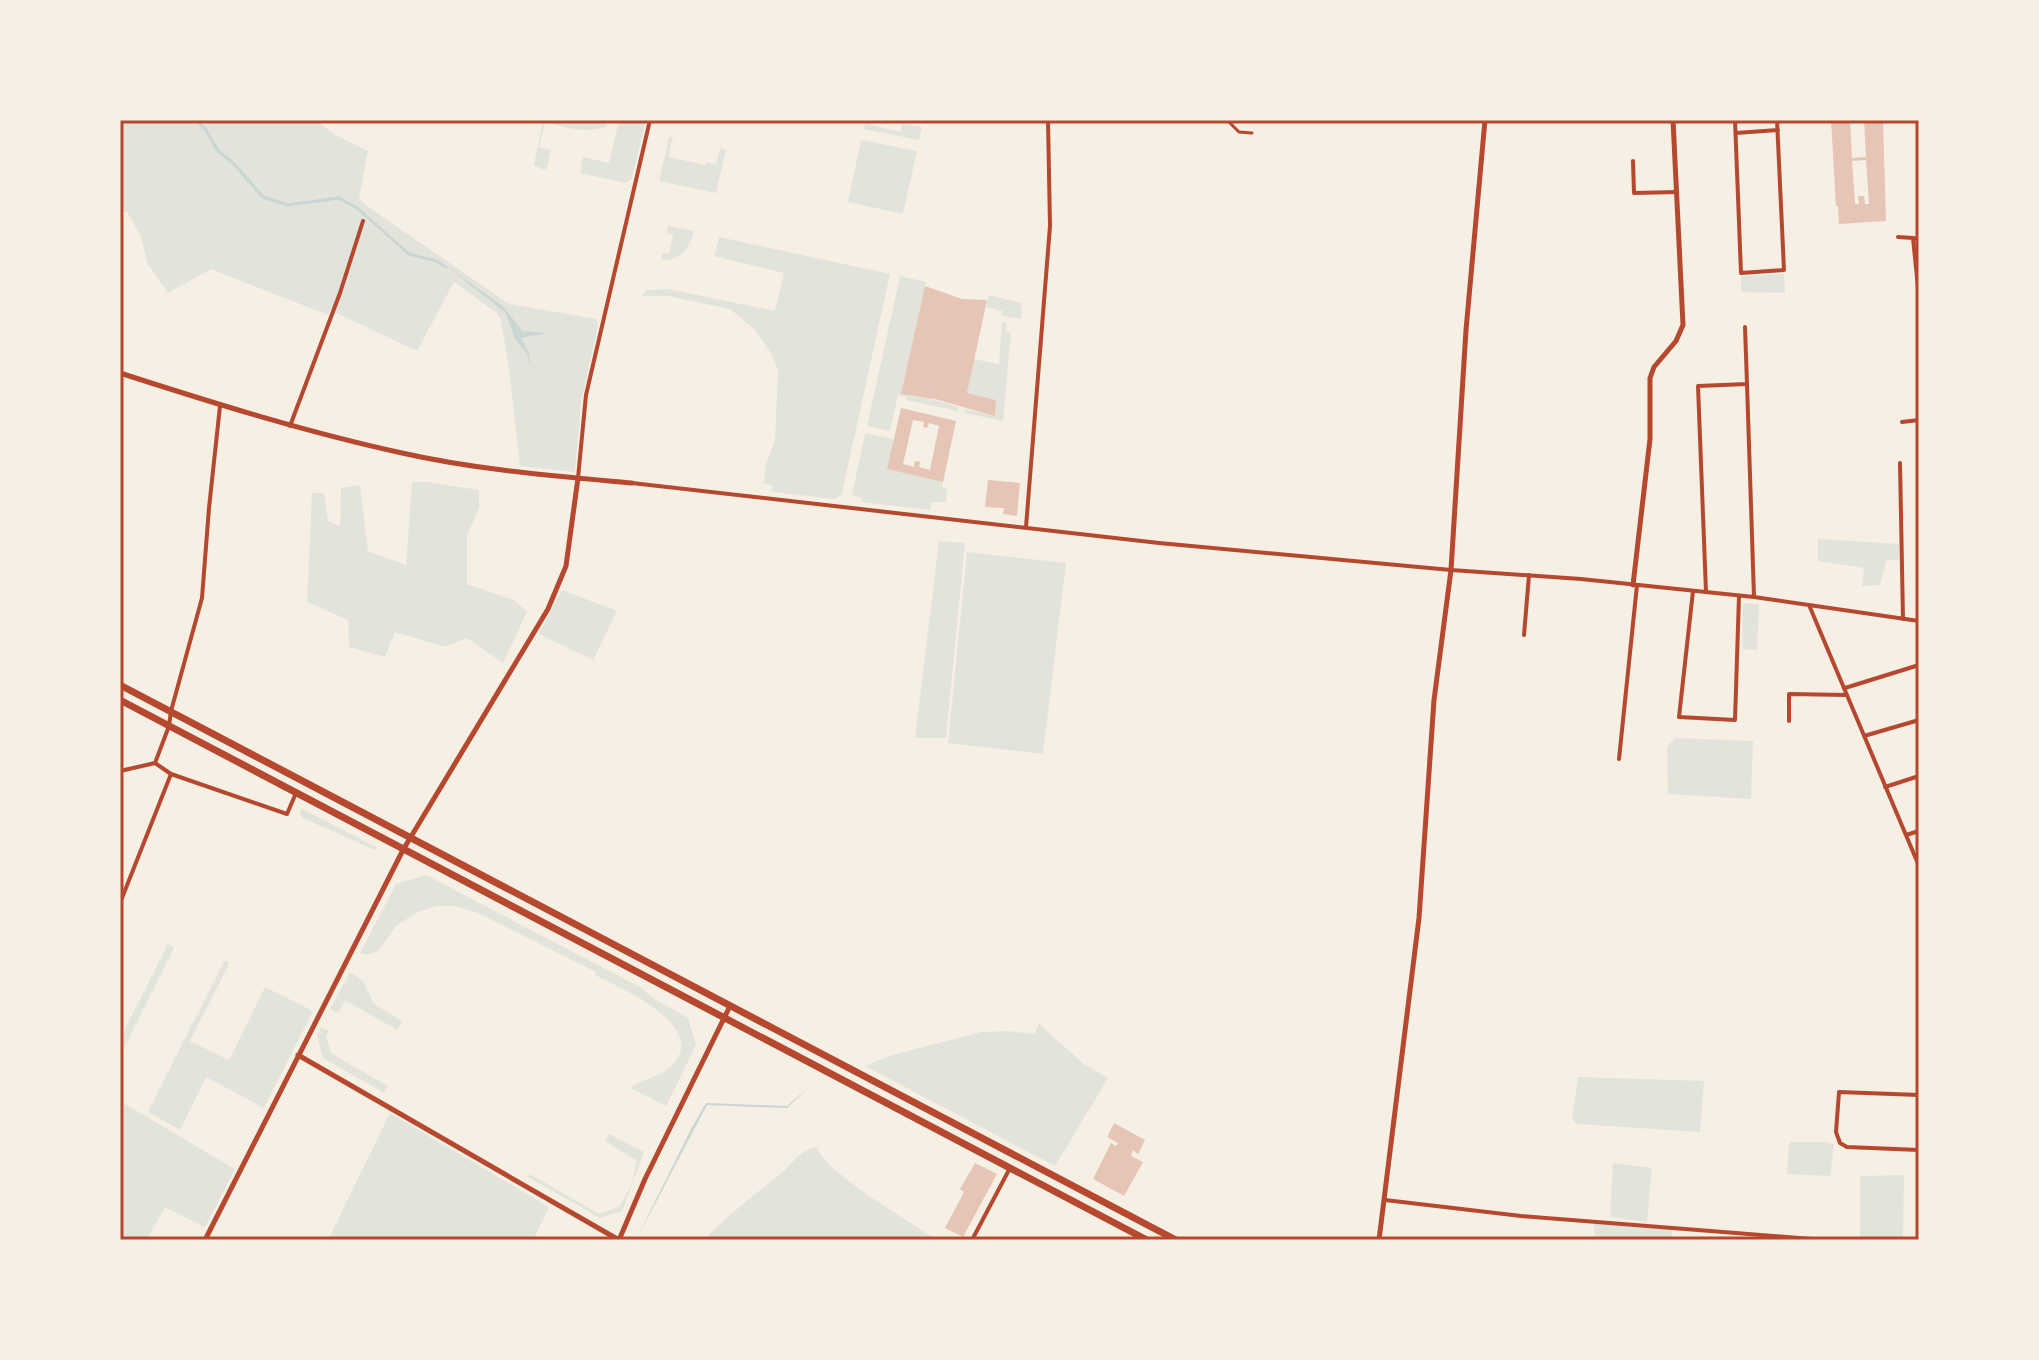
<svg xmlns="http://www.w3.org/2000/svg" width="2039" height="1360" viewBox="0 0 2039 1360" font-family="Barlow,sans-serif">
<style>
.green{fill:#e2e4dc}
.water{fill:#c9d6d2}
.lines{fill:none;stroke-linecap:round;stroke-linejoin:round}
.stream{stroke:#c9d6d2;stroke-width:3}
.building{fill:#e6c5b7;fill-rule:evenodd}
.pedestrian{stroke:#b5482f;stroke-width:3}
.minor{stroke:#b5482f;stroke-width:4}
.tertiary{stroke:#b5482f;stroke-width:5}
.trunk{stroke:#b5482f;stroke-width:7}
.neatline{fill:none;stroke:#b5482f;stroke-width:3}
</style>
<rect width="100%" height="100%" fill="#f6efe4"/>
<!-- green -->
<path class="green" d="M 120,120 L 316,120 L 335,135 L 368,151 L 359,198 L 367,206 L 509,304 L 597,319 L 598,326 L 581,402 L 575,472 L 520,466 L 509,369 L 501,320 L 497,313 L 454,282 L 417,351 L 330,310 L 328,315 L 211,269 L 168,293 L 147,263 L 141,236 L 127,212 L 120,211 Z
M 543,120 L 608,120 L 606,127 C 584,133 566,129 545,121 L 539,147 L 551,150 L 547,168 L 544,170 L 534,165 Z
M 626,120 L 646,120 L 632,178 L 626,183 L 580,173 L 583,157 L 609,163 L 618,124 Z
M 865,123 L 900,132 L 902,124 L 922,127 L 919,140 L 864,129 Z
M 669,137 L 676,138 L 672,139 L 669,157 L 705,165 L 706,162 L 716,164 L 720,148 L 726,150 L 716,193 L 659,181 Z
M 861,140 L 917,151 L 903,214 L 848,202 Z
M 668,226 L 694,231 C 690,249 680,261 661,260 L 662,253 L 669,254 L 673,235 L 667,233 Z
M 719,237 L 890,274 L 842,493 L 835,499 L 772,492 L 773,485 L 764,484 L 766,464 L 775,440 L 778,370 L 772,355 L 755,330 L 730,309 L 668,296 L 642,296 L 647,290 L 668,289 L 775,311 L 784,273 L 714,256 Z
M 1784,274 L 1785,293 L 1741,292 L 1741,276 Z
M 900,276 L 926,282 L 901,394 L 926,397 L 959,407 L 958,411 L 906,400 L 907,397 L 898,395 L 890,431 L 867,426 Z
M 989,295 L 1022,303 L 1021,319 L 1002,316 L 1002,311 L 986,307 Z
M 1002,322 L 1007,323 L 1006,332 L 1011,332 L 1003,421 L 964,413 L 965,409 L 995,415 L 996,400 L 967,393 L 974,359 L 999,364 Z
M 865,433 L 894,439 L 888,469 L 943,482 L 942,487 L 947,489 L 946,502 L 931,502 L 930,510 L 862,502 L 862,498 L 852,495 Z
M 412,482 L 427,482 L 479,490 L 479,508 L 467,536 L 467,584 L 514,600 L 527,612 L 503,663 L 467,638 L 445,647 L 395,632 L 385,657 L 349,647 L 348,620 L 307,602 L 312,493 L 324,493 L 328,521 L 340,526 L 341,488 L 360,485 L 368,551 L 406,565 Z
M 1818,539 L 1899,544 L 1899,559 L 1886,561 L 1880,585 L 1862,586 L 1864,568 L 1818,561 Z
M 939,541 L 965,543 L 946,738 L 915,738 Z
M 967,552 L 1066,563 L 1043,754 L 948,743 Z
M 562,590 L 617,611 L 593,660 L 539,634 Z
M 1745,603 L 1759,604 L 1757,650 L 1742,649 L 1743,605 Z
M 1675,738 L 1753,741 L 1751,799 L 1668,794 L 1667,747 Z
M 301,808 L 376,847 L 377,851 L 303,818 L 300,814 Z
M 426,875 L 642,988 L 653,998 L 688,1018 L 696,1045 L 666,1106 L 631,1088 C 642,1078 661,1078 673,1064 C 708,1026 621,988 595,975 L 596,972 L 478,913 L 455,906 L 436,906 L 416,913 L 396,926 L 378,951 L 368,955 L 360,953 L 396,884 Z
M 168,944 L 174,948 L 120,1056 L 120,1039 Z
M 224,961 L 228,961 L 229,964 L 190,1041 L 229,1060 L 265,987 L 313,1011 L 264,1108 L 206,1077 L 180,1130 L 148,1112 Z
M 350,972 L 363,981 L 374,1004 L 402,1021 L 397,1030 L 345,1000 L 338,1013 L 330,1009 Z
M 1039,1024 L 1084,1064 L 1108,1078 L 1055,1166 L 865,1066 L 889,1056 L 981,1032 L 1008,1031 L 1034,1034 Z
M 321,1027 L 329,1031 L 326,1036 L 331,1053 L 388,1086 L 384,1093 L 323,1058 L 317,1035 Z
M 1578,1077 L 1704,1081 L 1700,1132 L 1577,1124 L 1572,1118 Z
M 120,1101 L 235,1169 L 205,1227 L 165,1207 L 147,1240 L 120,1240 Z
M 390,1113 L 549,1207 L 533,1240 L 328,1240 Z
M 609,1134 L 644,1152 L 622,1211 L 600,1218 L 528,1177 L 530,1174 L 599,1214 L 620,1206 L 632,1183 L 637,1161 L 605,1141 Z
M 1791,1142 L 1828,1142 L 1834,1145 L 1830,1176 L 1787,1174 L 1789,1145 Z
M 817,1147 C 825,1173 912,1223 938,1240 L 705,1240 L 709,1234 C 731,1214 754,1194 778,1176 C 793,1164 798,1151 817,1147 Z
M 1613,1163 L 1652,1168 L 1647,1222 L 1610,1217 Z
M 1904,1175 L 1903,1240 L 1860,1240 L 1860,1176 Z
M 1594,1223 L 1672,1229 L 1673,1240 L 1595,1240 Z"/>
<!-- water -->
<path class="water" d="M 445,265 L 504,307 L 522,331 L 547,333 L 521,338 L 529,353 L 531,368 L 527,354 L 515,339 L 506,313 Z
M 812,1084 L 787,1108 L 707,1105 L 636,1240 L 692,1127 L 706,1103 L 787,1106 Z"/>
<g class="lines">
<!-- stream -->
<path class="stream" d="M 196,120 L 206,130 L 218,151 L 234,164 L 263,197 L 288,205 L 339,198 L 357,208 L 409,254 L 436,261 L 446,267"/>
</g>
<!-- building -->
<path class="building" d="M 1831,120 L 1850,120 L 1852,158 L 1866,157 L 1864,120 L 1883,120 L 1886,221 L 1839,224 L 1838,206 L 1836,206 ZM 1866,160 L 1869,204 L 1865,204 L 1864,196 L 1858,196 L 1859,204 L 1855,204 L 1852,161 Z
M 925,286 L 962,299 L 987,300 L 967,393 L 996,400 L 995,416 L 935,399 L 901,394 Z
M 901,408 L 956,421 L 943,482 L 887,469 ZM 913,420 L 924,422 L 923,427 L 927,428 L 929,423 L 939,426 L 930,470 L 919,467 L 920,462 L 915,461 L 914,467 L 903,464 Z
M 988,480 L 1020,483 L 1017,516 L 1003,514 L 1004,508 L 985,507 Z
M 1114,1123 L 1145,1140 L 1138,1154 L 1133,1150 L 1131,1156 L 1143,1162 L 1124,1196 L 1093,1179 L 1111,1143 L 1116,1146 L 1118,1143 L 1107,1137 Z
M 975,1163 L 997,1174 L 963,1237 L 945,1228 L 964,1192 L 960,1189 Z"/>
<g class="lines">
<!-- pedestrian -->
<path class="pedestrian" d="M 1227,120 L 1239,132 L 1252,133"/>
<!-- minor -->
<path class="minor" d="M 1735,120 L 1741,273 L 1784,270 L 1777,120
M 1736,133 L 1778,130
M 1633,161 L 1634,193 L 1677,192
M 1898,237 L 1913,238
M 1919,239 L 1913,238 L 1919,297
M 1745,327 L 1747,384
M 1902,422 L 1919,420
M 290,426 L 340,293 L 363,221
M 1900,463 L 1903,619
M 578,478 L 586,395 L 650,120
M 632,483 L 1159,543 L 1451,570 L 1581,579 L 1754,597 L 1919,621
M 1026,527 L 1050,226 L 1048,120
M 1693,591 L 1679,717 L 1735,720 L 1739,596
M 1706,592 L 1698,386 L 1747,384 L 1754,597
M 1809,605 L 1919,866
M 1524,635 L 1529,575
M 1845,688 L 1919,665
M 1789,721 L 1789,694 L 1847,695
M 1864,736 L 1919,720
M 1619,759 L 1637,585
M 155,763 L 169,726 L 171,711 L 202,598 L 209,508 L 220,406
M 120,771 L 155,763 L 171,774 L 287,814 L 296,793
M 1885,787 L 1919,776
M 1906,835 L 1919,831
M 120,903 L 171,774
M 1919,1095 L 1839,1092 L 1836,1132 L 1840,1143 L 1847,1147 L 1919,1150
M 1385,1200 L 1521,1216 L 1824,1240
M 972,1240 L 1010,1168"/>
<!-- tertiary -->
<path class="tertiary" d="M 120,373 C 213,403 306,432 402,453 C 477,470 555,476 632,483
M 1633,585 L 1650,439 L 1650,378 L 1654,367 L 1676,341 L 1683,325 L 1673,120
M 298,1055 L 619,1240 L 645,1179 L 730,1006
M 205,1240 L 403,850 L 548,609 L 566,566 L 578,478
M 1379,1240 L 1419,918 L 1434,700 L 1451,570 L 1466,330 L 1485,120"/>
<!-- trunk -->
<path class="trunk" d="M 120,685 L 1176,1240
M 120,700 L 1147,1240"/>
</g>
<!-- border -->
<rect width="2039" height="1360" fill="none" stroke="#f6efe4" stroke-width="244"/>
<rect x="122" y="122" width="1795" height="1116" class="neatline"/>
</svg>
